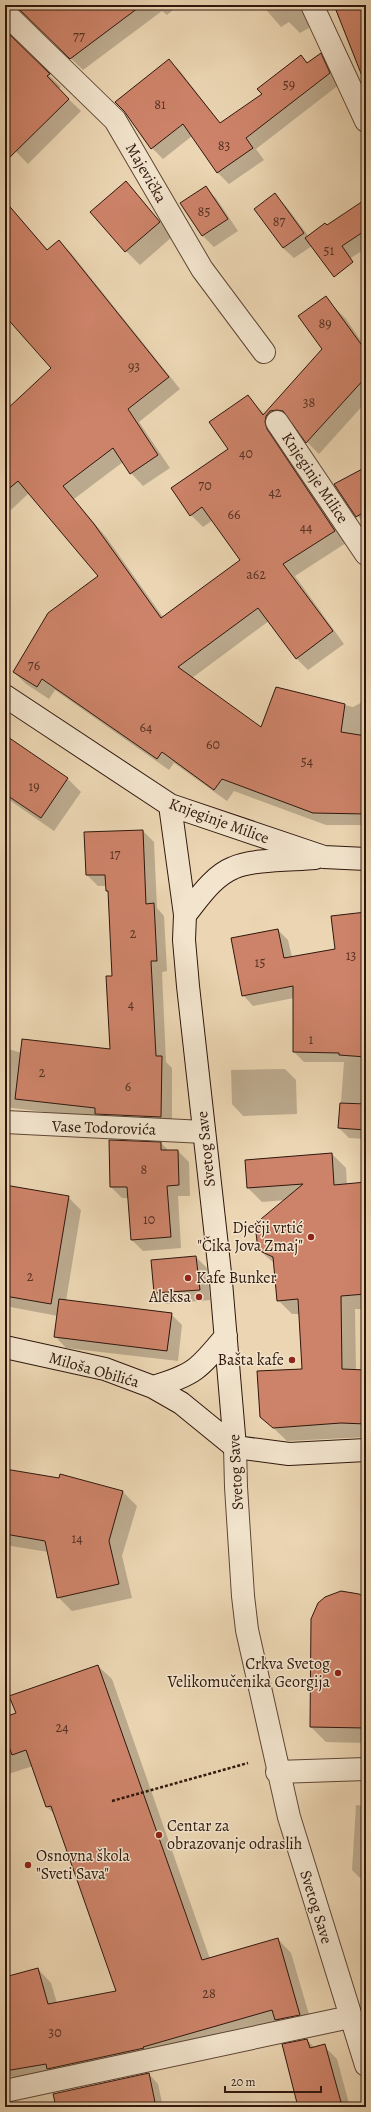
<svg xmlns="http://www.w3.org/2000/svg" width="371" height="2112" viewBox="0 0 371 2112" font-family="Alegreya,serif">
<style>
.shadow{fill:#0003}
.building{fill:#cd8369;stroke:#2f170d}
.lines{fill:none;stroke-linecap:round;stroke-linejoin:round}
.street-casing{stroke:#5e4636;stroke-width:24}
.secondary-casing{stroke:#2f170d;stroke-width:24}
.path{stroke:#2f170d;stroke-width:2.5;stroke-dasharray:3 2;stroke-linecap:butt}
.street{stroke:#f2e4cd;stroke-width:22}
.secondary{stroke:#f2e4cd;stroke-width:22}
.poi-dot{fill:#8f2418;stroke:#f2e4cd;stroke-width:1.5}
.labels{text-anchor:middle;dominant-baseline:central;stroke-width:3;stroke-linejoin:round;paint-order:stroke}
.number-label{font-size:14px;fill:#563224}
.street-label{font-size:16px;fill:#2f170d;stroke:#f2e4cd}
.poi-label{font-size:16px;fill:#2f170d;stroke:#f2e4cd;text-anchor:end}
</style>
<rect width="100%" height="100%" fill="#ebd5b2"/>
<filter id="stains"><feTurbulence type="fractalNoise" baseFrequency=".005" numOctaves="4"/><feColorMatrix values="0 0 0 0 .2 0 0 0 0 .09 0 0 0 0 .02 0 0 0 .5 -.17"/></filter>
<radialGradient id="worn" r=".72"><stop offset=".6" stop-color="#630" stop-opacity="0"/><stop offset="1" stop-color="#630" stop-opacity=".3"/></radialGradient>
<!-- shadow -->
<path class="shadow" d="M 5,5 L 179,5 L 167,15 L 162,11 L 83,70 L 27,16 L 21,13 L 14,13 Z
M 262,5 L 323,5 L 314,25 L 300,33 L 289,22 L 281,27 Z
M 328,5 L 366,5 L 366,57 L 338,12 Z
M 5,30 L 8,35 L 61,87 L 58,89 L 81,111 L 28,164 L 5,140 Z
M 321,55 L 331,65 L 340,84 L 256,149 L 264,160 L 229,184 L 218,173 L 192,136 L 163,159 L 152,148 L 125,111 L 169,60 L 180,71 L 221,124 L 263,94 L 301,56 L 308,63 Z
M 126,183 L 173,236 L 140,265 L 126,251 Z
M 205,188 L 216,198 L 238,231 L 214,247 L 203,236 L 181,203 Z
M 275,195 L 286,206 L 309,237 L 366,200 L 366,248 L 333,270 L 312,246 L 294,258 L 283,248 Z
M 14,212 L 48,250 L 59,241 L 71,253 L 180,389 L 139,422 L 170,468 L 143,486 L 131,473 L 123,462 L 74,499 L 106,537 L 163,617 L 241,561 L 213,520 L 203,527 L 191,515 L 230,450 L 248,396 L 265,415 L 324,349 L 334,307 L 346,319 L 366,348 L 366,402 L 319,454 L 307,442 L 292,422 L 289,421 L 346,543 L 295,576 L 344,644 L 308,670 L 296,658 L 269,621 L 192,678 L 261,729 L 277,688 L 353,707 L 366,700 L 366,825 L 326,825 L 234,791 L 227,801 L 174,763 L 169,770 L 55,690 L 49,699 L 26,684 L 14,672 L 100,576 L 29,493 L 11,510 L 5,504 L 5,412 L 52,368 L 5,314 L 5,220 Z
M 366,476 L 366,521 L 363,523 L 335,484 Z
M 366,636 L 366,647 L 362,638 Z
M 13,742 L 68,779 L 81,792 L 54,831 L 5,797 L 5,753 Z
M 143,831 L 154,842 L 157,908 L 164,916 L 167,971 L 162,972 L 166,1062 L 172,1068 L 172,1128 L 5,1107 L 5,1048 L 22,1053 L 111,1050 L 113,977 L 109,893 L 106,886 L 98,886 L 87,875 Z
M 366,913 L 366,1139 L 349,1138 L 339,1128 L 344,1062 L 304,1062 L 294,1052 L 294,998 L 253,1006 L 243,995 L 232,938 L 278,930 L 288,940 L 292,957 L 336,950 Z
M 285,1069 L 296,1080 L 297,1114 L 243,1116 L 232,1104 L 231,1070 Z
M 110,1141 L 161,1143 L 169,1151 L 178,1151 L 189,1162 L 190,1196 L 178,1196 L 181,1248 L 143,1251 L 132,1240 L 129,1198 L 122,1198 L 111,1187 Z
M 332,1154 L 346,1168 L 347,1185 L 366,1183 L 366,1309 L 355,1309 L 356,1371 L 366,1371 L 366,1437 L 287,1441 L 261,1416 L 303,1370 L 300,1314 L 292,1314 L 278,1300 L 275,1264 L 259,1250 L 286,1200 L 262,1202 L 248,1188 L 246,1161 Z
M 5,1186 L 68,1197 L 81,1210 L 66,1301 L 171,1314 L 182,1325 L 178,1361 L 66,1348 L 55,1336 L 58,1316 L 5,1306 Z
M 196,1257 L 207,1268 L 210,1300 L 166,1304 L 155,1293 L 152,1261 Z
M 5,1470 L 60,1479 L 61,1475 L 123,1492 L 137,1506 L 122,1556 L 132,1598 L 72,1611 L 58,1597 L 48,1552 L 5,1545 Z
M 350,1592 L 366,1597 L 366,1743 L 326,1742 L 311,1727 L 319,1604 L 333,1594 Z
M 98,1666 L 112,1679 L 210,1959 L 278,1939 L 291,1953 L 313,2028 L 20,2085 L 6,2071 L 5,2065 L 5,1978 L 38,1969 L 51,1983 L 57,2003 L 117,1992 L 56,1816 L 47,1807 L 33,1766 L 5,1775 L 5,1718 L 17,1714 Z
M 356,1805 L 366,1806 L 366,1884 L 352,1870 Z
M 307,2040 L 316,2049 L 326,2048 L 337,2059 L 350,2107 L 299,2107 Z
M 149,2074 L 158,2084 L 163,2107 L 57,2107 Z"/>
<!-- building -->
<path class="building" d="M 15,5 L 142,5 L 70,59 Z
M 334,5 L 366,5 L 366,81 L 364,81 Z
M 5,30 L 50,74 L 47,76 L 69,99 L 5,162 Z
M 321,53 L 330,73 L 246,138 L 253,148 L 217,173 L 183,124 L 151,149 L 124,111 L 115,102 L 169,59 L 220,123 L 262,94 L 257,89 L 301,55 L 307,63 Z
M 126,181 L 160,222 L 125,252 L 90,212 Z
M 206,186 L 228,219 L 202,236 L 180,203 Z
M 275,193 L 304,233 L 283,248 L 254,209 Z
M 366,199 L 366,230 L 342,246 L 353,262 L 334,277 L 305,238 L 325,223 L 327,225 Z
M 5,201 L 47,250 L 59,240 L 169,377 L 128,409 L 158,455 L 130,474 L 113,448 L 63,486 L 94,524 L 161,618 L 240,560 L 202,507 L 190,516 L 171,488 L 228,449 L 209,422 L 248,395 L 263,415 L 322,349 L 298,316 L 326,296 L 366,351 L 366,377 L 306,443 L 283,411 L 277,410 L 270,411 L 266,416 L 265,422 L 267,429 L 335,531 L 283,564 L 333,631 L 296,659 L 258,608 L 178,667 L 261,727 L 276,687 L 345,704 L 341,732 L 366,736 L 366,814 L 313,813 L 222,779 L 214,790 L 162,752 L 157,759 L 42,679 L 37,687 L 13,672 L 48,613 L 98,576 L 18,481 L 5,492 L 5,411 L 51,368 L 5,316 Z
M 366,467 L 366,511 L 356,517 L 334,484 Z
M 5,735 L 68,778 L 41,818 L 5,794 Z
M 143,830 L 146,904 L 154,903 L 157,961 L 151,961 L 156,1056 L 162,1056 L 161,1117 L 95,1114 L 95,1108 L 15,1099 L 22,1039 L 110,1049 L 106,976 L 112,976 L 108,891 L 106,891 L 105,875 L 86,875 L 84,832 Z
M 366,912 L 366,1057 L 339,1055 L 339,1053 L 293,1052 L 293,986 L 242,996 L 231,938 L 278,929 L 284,958 L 335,949 L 331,916 Z
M 340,1103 L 366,1104 L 366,1130 L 338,1128 Z
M 109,1140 L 161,1142 L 161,1150 L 178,1150 L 179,1185 L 167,1186 L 171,1237 L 131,1240 L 127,1187 L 110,1187 Z
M 332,1153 L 334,1185 L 366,1182 L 366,1294 L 341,1296 L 342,1369 L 366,1370 L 366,1424 L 341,1423 L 273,1428 L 260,1417 L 257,1371 L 302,1369 L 298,1299 L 277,1301 L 273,1257 L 258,1250 L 255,1224 L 303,1184 L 247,1188 L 245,1160 Z
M 5,1185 L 69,1196 L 51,1304 L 5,1296 Z
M 196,1256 L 200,1290 L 154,1293 L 151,1260 Z
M 59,1299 L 172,1313 L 167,1351 L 54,1337 Z
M 5,1469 L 59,1478 L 60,1474 L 123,1491 L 109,1541 L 119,1584 L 57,1598 L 45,1541 L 5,1534 Z
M 341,1591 L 359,1594 L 366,1598 L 366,1728 L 310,1727 L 311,1619 L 318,1603 L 325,1597 Z
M 98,1665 L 202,1960 L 278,1938 L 300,2015 L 275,2020 L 272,2010 L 143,2047 L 144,2048 L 47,2069 L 46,2064 L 5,2071 L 5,1977 L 38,1968 L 48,2004 L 116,1991 L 51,1806 L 46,1807 L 26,1750 L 12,1755 L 5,1736 L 5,1717 L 16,1713 L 9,1696 Z
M 307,2039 L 310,2048 L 325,2044 L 341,2102 L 321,2107 L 298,2107 L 282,2044 Z
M 149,2073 L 156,2107 L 56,2107 L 53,2094 Z"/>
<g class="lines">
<defs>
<path id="street" d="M 312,5 L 366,121
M 5,13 L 115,120 L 202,269 L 264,352
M 277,422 L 366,554
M 5,1122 L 204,1132
M 235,1447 L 236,1487 L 243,1596 L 247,1630 L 289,1817 L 366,2065
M 277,1772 L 366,1769
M 5,2091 L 350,2017"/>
<path id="secondary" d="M 5,696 L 170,805 L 324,857 L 366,859
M 170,805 L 185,915 L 184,940 L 188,986 L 221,1282 L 235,1447
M 185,915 C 198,899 213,876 233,868 C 252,859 293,860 315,858
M 5,1347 L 105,1369 L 153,1387 L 181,1403 L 235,1447
M 153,1387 C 194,1375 199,1369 226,1336
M 235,1447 L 289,1454 L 366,1450"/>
</defs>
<!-- street casing -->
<use href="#street" class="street-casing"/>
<!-- secondary casing -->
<use href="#secondary" class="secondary-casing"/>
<!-- path -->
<path class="path" d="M 112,1801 L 248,1763"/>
<!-- street -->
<use href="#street" class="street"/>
<!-- secondary -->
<use href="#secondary" class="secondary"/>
</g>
<!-- markers -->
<g class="poi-dot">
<circle cx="311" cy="1237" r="4"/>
<circle cx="188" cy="1278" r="4"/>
<circle cx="199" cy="1297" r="4"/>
<circle cx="292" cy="1360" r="4"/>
<circle cx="338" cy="1673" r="4"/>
<circle cx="159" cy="1835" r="4"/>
<circle cx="28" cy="1865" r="4"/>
</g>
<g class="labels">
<!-- number labels -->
<g class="number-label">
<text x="79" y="36">77</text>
<text x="289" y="84">59</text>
<text x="160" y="104">81</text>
<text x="224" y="145">83</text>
<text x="204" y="211">85</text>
<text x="279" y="221">87</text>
<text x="329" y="250">51</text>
<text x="325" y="323">89</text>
<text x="134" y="366">93</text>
<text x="309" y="402">38</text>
<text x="246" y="453">40</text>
<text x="205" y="485">70</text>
<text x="275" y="492">42</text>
<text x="234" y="514">66</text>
<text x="306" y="527">44</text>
<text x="256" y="574">a62</text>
<text x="34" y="665">76</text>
<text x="146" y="727">64</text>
<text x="213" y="744">60</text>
<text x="307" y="761">54</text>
<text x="34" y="786">19</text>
<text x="115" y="854">17</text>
<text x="133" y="933">2</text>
<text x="351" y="955">13</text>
<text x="260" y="962">15</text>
<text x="131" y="1004">4</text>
<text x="311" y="1039">1</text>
<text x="42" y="1072">2</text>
<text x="128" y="1086">6</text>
<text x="144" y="1169">8</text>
<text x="149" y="1219">10</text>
<text x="30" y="1276">2</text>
<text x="77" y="1538">14</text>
<text x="62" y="1727">24</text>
<text x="209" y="1993">28</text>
<text x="55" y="2032">30</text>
</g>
<!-- street labels -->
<g class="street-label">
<text transform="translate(146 173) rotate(60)">Majevička</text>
<text transform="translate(315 478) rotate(56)">Knjeginje Milice</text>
<text transform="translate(219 821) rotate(20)">Knjeginje Milice</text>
<text transform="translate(104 1128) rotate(2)">Vase Todorovića</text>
<text transform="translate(206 1149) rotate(-96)">Svetog Save</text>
<text transform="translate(94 1370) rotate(16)">Miloša Obilića</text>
<text transform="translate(236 1472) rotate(-93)">Svetog Save</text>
<text transform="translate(316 1907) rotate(73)">Svetog Save</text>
</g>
<!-- poi labels -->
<g class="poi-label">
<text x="303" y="1228">Dječji vrtić<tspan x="303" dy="18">"Čika Jova Zmaj"</tspan></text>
<text x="196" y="1278" text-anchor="start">Kafe Bunker</text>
<text x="191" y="1297">Aleksa</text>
<text x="284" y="1360">Bašta kafe</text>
<text x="330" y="1664">Crkva Svetog<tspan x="330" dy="18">Velikomučenika Georgija</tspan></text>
<text x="167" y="1826" text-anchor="start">Centar za<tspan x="167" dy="18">obrazovanje odraslih</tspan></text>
<text x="36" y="1856" text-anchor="start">Osnovna škola<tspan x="36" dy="18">"Sveti Sava"</tspan></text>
</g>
</g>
<!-- margin -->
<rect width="371" height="2112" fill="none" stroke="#ebd5b2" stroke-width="20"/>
<rect x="6" y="6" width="359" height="2100" fill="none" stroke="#2f170d" stroke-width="2"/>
<rect x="10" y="10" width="351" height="2092" fill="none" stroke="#2f170d"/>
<!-- scale -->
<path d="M225 2086v6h96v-6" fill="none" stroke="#2f170d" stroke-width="2"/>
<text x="231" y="2086" font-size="12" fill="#2f170d" stroke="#f2e4cd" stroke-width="3" paint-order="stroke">20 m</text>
<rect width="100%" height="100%" filter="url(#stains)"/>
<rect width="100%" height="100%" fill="url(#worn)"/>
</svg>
